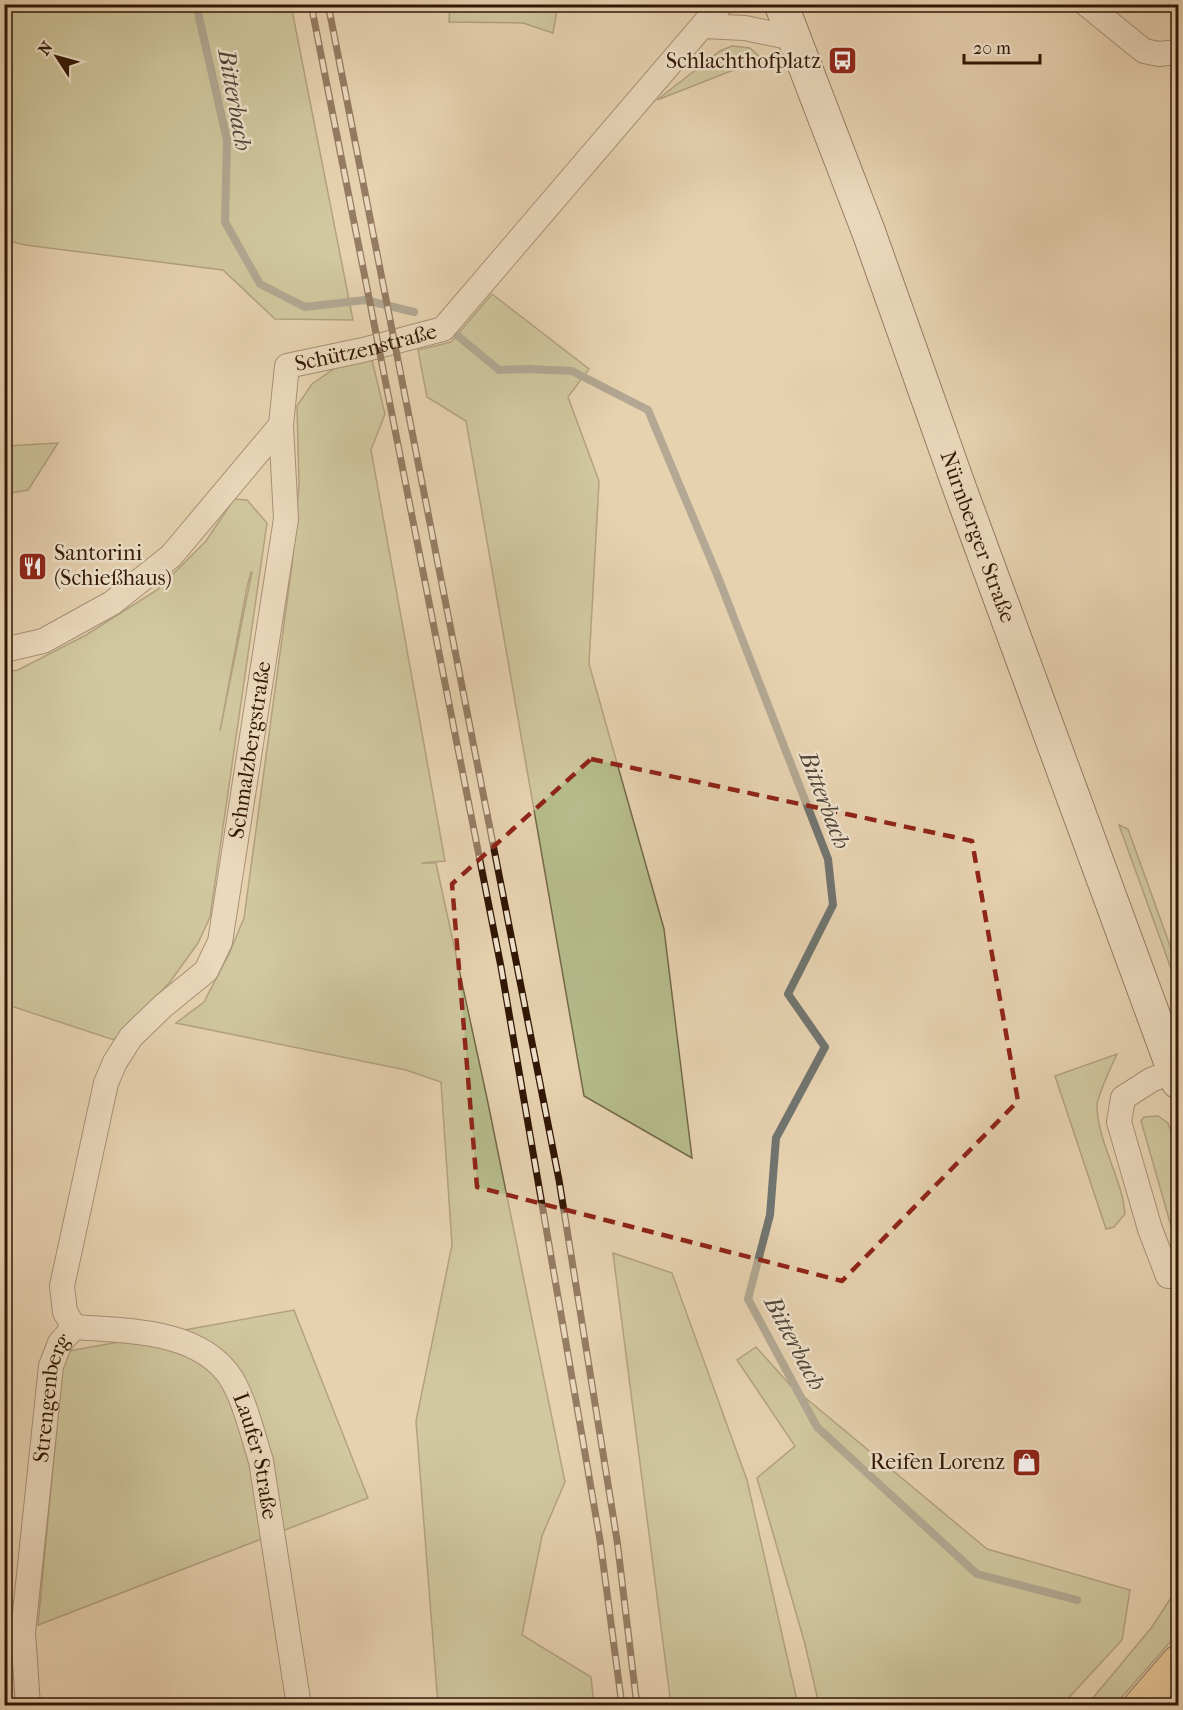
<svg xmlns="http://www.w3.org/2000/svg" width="1183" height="1710" viewBox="0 0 1183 1710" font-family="'IM FELL French Canon',serif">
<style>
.green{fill:#b6bc8b;stroke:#746948;stroke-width:1.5;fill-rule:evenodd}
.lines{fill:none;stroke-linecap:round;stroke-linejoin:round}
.stream{stroke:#717570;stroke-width:8}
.street-casing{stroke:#5e4530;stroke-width:26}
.secondary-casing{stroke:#311605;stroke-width:35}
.primary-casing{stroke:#311605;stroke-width:35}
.street{stroke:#efe2cc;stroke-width:24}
.secondary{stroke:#efe2cc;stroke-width:33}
.primary{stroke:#e4b978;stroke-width:33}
.rail-casing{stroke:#311605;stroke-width:7}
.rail{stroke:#efe2cc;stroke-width:4.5;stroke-dasharray:14;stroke-linecap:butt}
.marked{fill:none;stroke:#8f2418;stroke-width:4.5;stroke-dasharray:12 8;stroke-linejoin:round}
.labels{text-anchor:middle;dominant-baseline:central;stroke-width:5;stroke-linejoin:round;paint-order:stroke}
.poi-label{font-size:22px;fill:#311605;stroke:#efe2cc;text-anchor:end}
.street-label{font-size:22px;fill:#311605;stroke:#efe2cc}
.water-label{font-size:24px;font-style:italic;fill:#51463a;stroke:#efe2cc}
</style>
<rect width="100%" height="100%" fill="#e7d2b0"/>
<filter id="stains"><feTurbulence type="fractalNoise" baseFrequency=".00333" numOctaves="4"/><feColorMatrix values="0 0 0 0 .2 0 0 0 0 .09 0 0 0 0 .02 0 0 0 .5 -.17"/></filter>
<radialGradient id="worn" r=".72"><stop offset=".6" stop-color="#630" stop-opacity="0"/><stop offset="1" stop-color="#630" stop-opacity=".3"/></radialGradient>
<!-- green -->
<path class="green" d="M 4,5 L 291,5 L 353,320 L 275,319 L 223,270 L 25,245 L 5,240 Z
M 450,5 L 558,4 L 553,33 L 523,23 L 449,22 Z
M 732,46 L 750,48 L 762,59 L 657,100 L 720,51 Z
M 492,294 L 589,369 L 568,397 L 599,481 L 589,664 L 664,929 L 692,1158 L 584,1096 L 466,421 L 427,397 L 418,350 L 451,342 Z
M 372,360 L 385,414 L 371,450 L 445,861 L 421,863 L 436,863 L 488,1103 L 565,1482 L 542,1536 L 522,1635 L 591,1677 L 594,1705 L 438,1705 L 416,1421 L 452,1245 L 441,1082 L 406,1070 L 176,1023 L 204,1002 L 229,954 L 244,918 L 292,565 L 299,485 L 297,406 L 312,384 L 338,366 Z
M 58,443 L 28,490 L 5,494 L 5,446 Z
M 234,499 L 247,500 L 267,523 L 210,917 L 198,943 L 170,982 L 114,1040 L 5,1004 L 5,672 L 18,670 L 86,635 L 157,590 L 206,541 ZM 251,572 L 252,572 L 220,731 L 247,587 Z
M 1119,825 L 1128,829 L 1178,968 L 1178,988 Z
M 1117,1054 C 1112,1065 1097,1096 1097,1106 C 1098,1144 1122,1177 1125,1214 L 1114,1227 L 1106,1229 L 1055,1076 Z
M 1158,1116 L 1168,1123 L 1178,1153 L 1178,1236 L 1171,1226 L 1141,1121 L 1144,1117 Z
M 613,1253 L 672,1273 L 747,1480 L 798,1705 L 671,1705 Z
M 294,1310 L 368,1498 L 38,1625 L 64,1352 Z
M 756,1347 L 790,1385 L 987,1549 L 1130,1590 L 1122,1640 L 1062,1705 L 819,1705 L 805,1644 L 757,1478 L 795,1446 L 737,1360 Z
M 1178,1587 L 1178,1633 L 1115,1705 L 1087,1705 L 1152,1627 Z
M 1178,1682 L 1178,1705 L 1158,1705 Z"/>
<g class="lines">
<!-- stream -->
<path class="stream" d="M 196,4 L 227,140 L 225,222 L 260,284 L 305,307 L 365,300 L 414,312
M 458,336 L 499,370 L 528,369 L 572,371 L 648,410 L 716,572 L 828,859 L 833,905 L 788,994 L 825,1047 L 776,1138 L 770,1215 L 748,1299 L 817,1427 L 977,1574 L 1077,1600"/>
<defs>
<g id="street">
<path d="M 1086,4 L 1144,51 L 1159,54 L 1178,52"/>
<path d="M 703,26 L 745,28 L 793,38"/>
<path d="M 4,650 L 43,641 L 112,603 L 171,556 L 281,425"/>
<path d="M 1168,1276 L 1150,1229 L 1119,1122 L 1123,1098 L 1151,1080 L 1178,1069"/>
<path id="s1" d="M 74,1327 C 126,1331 199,1329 231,1378 C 245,1401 253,1436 261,1461 L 299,1706"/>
<path id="s2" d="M 28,1706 L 23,1632 L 51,1366 L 60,1343 L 74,1327 L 65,1312 L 62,1286 L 106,1083 L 115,1062 L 131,1037 L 163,1006 L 206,971 L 220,942 L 286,519 L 281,425 L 287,366 L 363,350 L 443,329 L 721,4"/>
</g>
<g id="secondary">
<path id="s3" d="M 781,4 L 869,233 L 961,492 L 1178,1082"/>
</g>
<path id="primary" d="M 1140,1706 L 1178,1662"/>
</defs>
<!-- street casing -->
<use href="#street" class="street-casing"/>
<!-- secondary casing -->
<use href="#secondary" class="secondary-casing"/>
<!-- primary casing -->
<use href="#primary" class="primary-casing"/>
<!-- street -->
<use href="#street" class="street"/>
<!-- secondary -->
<use href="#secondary" class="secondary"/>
<!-- primary -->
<use href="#primary" class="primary"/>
<defs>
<path id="rail" d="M 311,4 L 501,967 L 600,1540 L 622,1706
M 328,4 L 559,1180 L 617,1540 L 637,1706"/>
</defs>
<!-- rail casing -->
<use href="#rail" class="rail-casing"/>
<!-- rail -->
<use href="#rail" class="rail"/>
</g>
<!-- marked area -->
<path d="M0 0H1183V1710H0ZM 591,759 L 972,841 L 1018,1101 L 842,1281 L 477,1187 L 452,884 Z" fill="#e7d2b0" fill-opacity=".55" fill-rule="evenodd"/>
<path class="marked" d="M 591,759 L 972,841 L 1018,1101 L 842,1281 L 477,1187 L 452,884 Z"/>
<!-- icons -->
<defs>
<symbol id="bus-square" viewBox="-11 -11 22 22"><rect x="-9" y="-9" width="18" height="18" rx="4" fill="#8f2418" stroke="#efe2cc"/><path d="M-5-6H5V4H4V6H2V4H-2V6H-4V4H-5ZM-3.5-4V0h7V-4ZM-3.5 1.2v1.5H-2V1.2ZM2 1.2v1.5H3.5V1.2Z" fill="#fff"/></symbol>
<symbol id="restaurant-square" viewBox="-11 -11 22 22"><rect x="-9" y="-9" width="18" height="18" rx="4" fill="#8f2418" stroke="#efe2cc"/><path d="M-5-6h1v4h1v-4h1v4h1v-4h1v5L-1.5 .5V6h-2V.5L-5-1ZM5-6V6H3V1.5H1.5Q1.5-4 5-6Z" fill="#fff"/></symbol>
<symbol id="shop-square" viewBox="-11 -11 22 22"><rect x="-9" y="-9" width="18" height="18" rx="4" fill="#8f2418" stroke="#efe2cc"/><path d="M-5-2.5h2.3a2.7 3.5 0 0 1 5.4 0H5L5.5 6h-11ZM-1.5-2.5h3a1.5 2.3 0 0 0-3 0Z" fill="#fff"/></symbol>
</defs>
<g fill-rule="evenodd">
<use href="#bus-square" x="826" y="44" width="33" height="33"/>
<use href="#restaurant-square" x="16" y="550" width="33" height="33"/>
<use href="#shop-square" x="1010" y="1446" width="33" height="33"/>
</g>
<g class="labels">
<!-- poi labels -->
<g class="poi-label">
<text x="821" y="61">Schlachthofplatz</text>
<text x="54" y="553" text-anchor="start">Santorini<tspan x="54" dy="25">(Schießhaus)</tspan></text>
<text x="1005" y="1462">Reifen Lorenz</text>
</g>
<!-- street labels -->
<g class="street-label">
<text stroke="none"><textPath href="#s2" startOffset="1486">Schützenstraße</textPath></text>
<text stroke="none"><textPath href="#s3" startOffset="568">Nürnberger Straße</textPath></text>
<text stroke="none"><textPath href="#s2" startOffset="1018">Schmalzbergstraße</textPath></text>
<text stroke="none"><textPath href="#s2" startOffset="310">Strengenberg</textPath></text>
<text stroke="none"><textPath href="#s1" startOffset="254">Laufer Straße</textPath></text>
</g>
<!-- water labels -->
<g class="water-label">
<text transform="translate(235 100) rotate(80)">Bitterbach</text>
<text transform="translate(825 800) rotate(69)">Bitterbach</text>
<text transform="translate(795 1343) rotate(62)">Bitterbach</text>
</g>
</g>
<!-- margin -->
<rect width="1183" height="1710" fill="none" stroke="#e7d2b0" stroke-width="24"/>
<rect x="6" y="6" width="1171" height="1698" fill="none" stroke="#311605" stroke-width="3"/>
<rect x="12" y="12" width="1159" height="1686" fill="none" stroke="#311605" stroke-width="1.5"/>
<!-- north arrow -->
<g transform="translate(57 57) rotate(306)" stroke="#efe2cc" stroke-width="4.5" paint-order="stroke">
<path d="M0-4.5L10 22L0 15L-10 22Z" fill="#311605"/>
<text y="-9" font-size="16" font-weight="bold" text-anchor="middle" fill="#311605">N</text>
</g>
<!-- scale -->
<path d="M964 54v9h76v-9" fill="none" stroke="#311605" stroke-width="3"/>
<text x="973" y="54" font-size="18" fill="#311605" stroke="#efe2cc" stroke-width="4.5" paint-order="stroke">20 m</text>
<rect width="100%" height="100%" filter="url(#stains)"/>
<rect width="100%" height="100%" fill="url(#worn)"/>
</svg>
